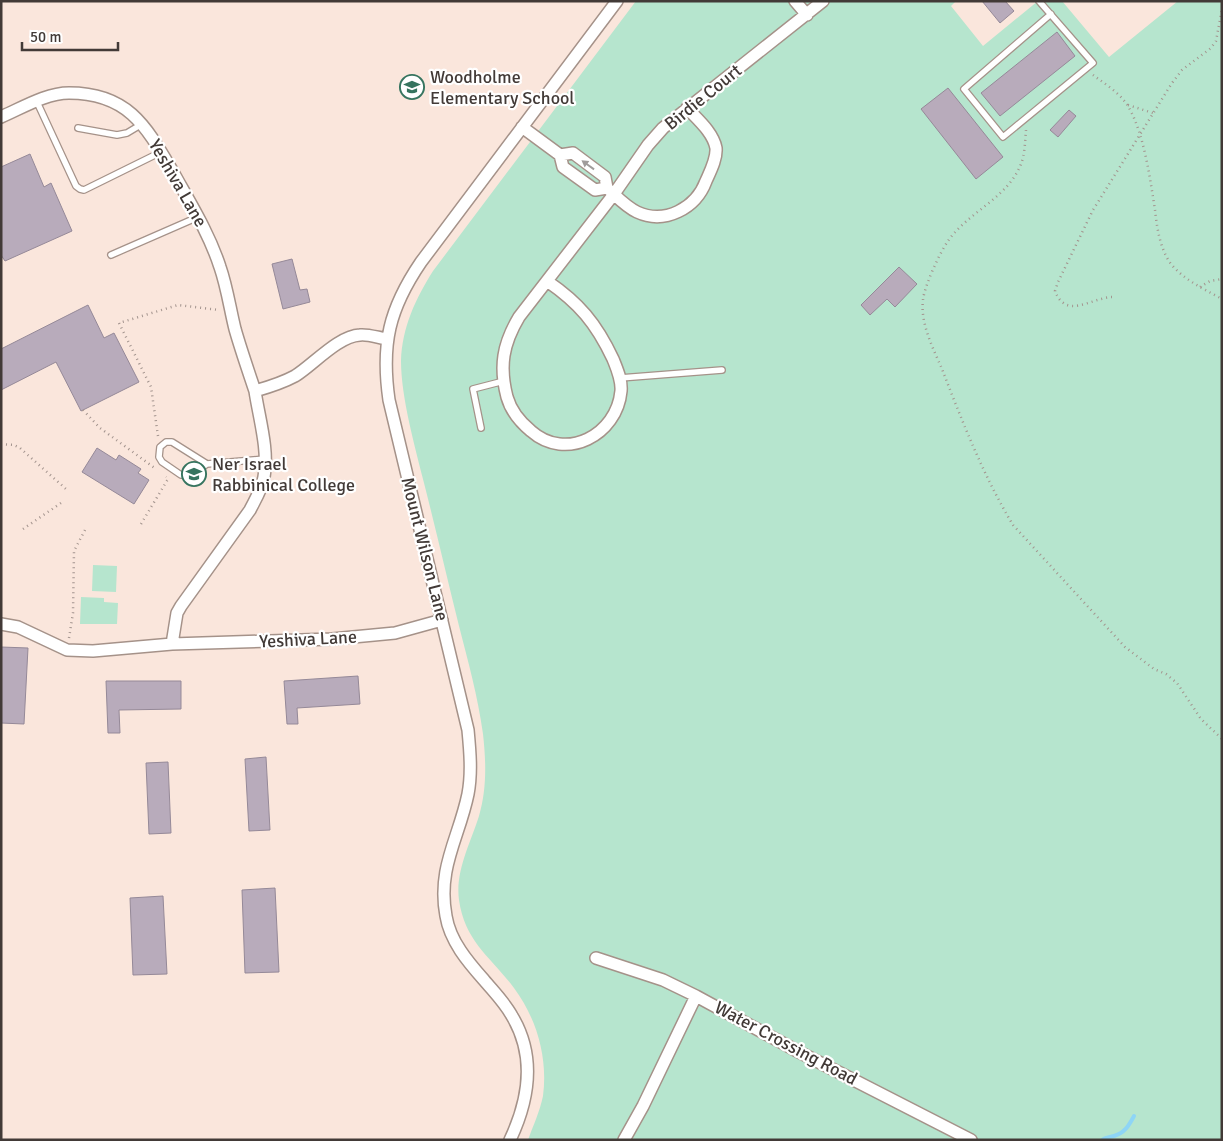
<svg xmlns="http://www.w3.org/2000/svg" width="1223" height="1141" viewBox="0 0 1223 1141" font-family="Signika,sans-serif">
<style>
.green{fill:#b6e5ce}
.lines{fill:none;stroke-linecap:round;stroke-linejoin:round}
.stream{stroke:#8ed5f6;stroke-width:4}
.building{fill:#b8abbb;stroke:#958998}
.lane-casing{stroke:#a59289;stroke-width:8}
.street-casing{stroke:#a59289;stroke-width:14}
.path{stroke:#a3948e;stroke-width:2.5;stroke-dasharray:1 4;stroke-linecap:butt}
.lane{stroke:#fff;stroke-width:5.5}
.street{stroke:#fff;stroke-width:11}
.oneway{fill:#a09c9b}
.labels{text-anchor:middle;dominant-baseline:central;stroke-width:4.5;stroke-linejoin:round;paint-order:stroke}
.poi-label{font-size:18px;fill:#423a37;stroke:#fff;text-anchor:start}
.street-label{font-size:18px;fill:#423a37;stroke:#fff}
</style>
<rect width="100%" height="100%" fill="#fae6dc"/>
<!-- green -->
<path class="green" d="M 636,1 L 956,1 L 951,6 L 983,46 L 1038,1 L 1062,1 L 1109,57 L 1178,1 L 1222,1 L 1222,1140 L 528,1140 C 533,1126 540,1111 543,1096 C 548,1058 537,1019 514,988 C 491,957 465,942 459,900 C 455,871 471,842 479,816 C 487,789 486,761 483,734 C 478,697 468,661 459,626 C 447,578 436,530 424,483 C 415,447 401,397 401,361 C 402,327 416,298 433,271 Z
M 93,565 L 117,566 L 116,592 L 92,591 Z
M 81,597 L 104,598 L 104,602 L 118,603 L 117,624 L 80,624 Z"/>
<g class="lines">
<!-- stream -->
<path class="stream" d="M 1102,1140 C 1106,1137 1110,1137 1114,1136 C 1125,1133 1129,1125 1134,1116"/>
</g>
<!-- building -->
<path class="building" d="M 982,1 L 1005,1 L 1014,11 L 1000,23 Z
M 1057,32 L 1075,56 L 1000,116 L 981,93 Z
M 948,88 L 1003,157 L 976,179 L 921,109 Z
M 1069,110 L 1076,116 L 1058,137 L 1050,130 Z
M 30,154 L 44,187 L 51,183 L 72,231 L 5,261 L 1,255 L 1,167 Z
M 292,259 L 300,290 L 307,289 L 310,302 L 283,309 L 272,264 Z
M 899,267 L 917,284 L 895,307 L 887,299 L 870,315 L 861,305 Z
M 88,305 L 104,338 L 114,333 L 139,382 L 81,411 L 56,362 L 1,390 L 1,349 Z
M 97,448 L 116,460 L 119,455 L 141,469 L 138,473 L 149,480 L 134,504 L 82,472 Z
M 1,647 L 28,648 L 24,724 L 1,723 Z
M 358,676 L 360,704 L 297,708 L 298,724 L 287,724 L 284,681 Z
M 106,681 L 181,681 L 181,709 L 119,710 L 120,733 L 108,733 Z
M 266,757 L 270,830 L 249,831 L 245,759 Z
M 168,762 L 171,833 L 149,834 L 146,763 Z
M 275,888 L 279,972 L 245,973 L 242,890 Z
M 163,896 L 167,974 L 133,975 L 130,898 Z"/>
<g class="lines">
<defs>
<path id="lane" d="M 1039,1 L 1093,63 L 1003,137 L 964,89 L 1051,14
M 37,102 L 76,186 L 80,189 L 84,190 L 161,152
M 78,128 L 117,135 L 127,133 L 142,124
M 111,255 L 198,217
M 620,378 L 722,370
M 481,428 L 473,389 L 504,381
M 207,464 L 191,475 L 181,475 L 162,462 L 159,457 L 160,447 L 166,442 L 172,442 L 207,464 L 265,459"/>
<path id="street" d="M 795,1 L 807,15
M 1,117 C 22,108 46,93 69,93 C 128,93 146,126 173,172 C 190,203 209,233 220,267 C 227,287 230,309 235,329 C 241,350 248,370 255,391
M 522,127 L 560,155 L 563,167 L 595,190 L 607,188
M 560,155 L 573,153 L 605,177 L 607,188 C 616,196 626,207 637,212 C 665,225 696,208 706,181 C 710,172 717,159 716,148 C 713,132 697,119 687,108
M 547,281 C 579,303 596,323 613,359 C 617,369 622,380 621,391 C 617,435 566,462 531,431 C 520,422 511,411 507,397 C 499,366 503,344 519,317 L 614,194 L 648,145 L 663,128 L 823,1
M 1,624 L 18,627 L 67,650 L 93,651 L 172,644 L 332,639 L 395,633 L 442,620
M 172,644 L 177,613 L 181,606 L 250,510 C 255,500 262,489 264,477 C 269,450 259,418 255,391 C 269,387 282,383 295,376 C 313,365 338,336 360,335 C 368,334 379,338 387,339
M 596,958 L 663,980 L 696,996 L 799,1052 L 971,1140
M 510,1140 C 529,1100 536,1056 512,1016 C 505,1003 494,992 484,980 C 468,962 450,941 446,916 C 437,868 459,838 468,794 C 472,773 470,751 468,730 L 389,400 C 381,344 389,309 421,262 L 617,1
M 624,1140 L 643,1106 L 696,996"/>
</defs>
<!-- lane casing -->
<use href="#lane" class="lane-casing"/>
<!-- street casing -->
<use href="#street" class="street-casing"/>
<!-- path -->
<path class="path" d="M 1093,75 C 1105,84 1120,93 1128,106 C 1144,133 1150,178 1155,210 C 1157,228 1160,249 1171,264 C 1184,280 1204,289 1222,299
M 1128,105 L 1153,113
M 1026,130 C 1025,141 1025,154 1021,164 C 1008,198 968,212 948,241 C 940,252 924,287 923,300 C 920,323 933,348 942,369 C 962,421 984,477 1013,525 L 1125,647 L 1154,669 L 1166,674 L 1177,683 L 1201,719 L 1222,739
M 1200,287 L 1210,281 L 1222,279
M 1112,297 C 1091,298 1066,320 1055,291 L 1058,282 L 1093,210 L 1172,83 L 1182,70 L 1211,48 L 1216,41 L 1222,9
M 83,410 L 100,428 L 156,469
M 158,436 L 151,387 L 119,323 L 178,305 L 219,310
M 1,444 L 14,445 L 20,448 L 66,489
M 141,524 L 168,479 L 166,477
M 23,529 L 61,503
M 69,638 L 73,613 L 74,551 L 85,530"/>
<!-- lane -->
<use href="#lane" class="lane"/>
<!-- street -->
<use href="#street" class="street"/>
</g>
<!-- one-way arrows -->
<defs><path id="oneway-solid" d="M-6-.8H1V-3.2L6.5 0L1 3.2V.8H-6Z" transform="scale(1.25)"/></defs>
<use class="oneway" href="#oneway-solid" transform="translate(588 165) rotate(-144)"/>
<!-- icons -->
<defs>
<symbol id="school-ring" viewBox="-11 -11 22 22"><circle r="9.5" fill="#fff" stroke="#36745f" stroke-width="1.5"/><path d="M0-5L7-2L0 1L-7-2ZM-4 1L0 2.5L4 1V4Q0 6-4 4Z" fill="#36745f"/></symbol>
<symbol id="university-ring" viewBox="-11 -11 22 22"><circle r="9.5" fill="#fff" stroke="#36745f" stroke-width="1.5"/><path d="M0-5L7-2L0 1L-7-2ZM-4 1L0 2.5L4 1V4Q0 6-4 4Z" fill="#36745f"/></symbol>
</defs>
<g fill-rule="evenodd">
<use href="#school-ring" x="398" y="73" width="28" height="28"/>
<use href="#university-ring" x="180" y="460" width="28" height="28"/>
</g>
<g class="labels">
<!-- poi labels -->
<g class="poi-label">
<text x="430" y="77">Woodholme<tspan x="430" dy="21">Elementary School</tspan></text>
<text x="212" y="464">Ner Israel<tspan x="212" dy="21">Rabbinical College</tspan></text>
</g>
<!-- street labels -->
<g class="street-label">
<text transform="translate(703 97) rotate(-39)">Birdie Court</text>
<text transform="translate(178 183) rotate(60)">Yeshiva Lane</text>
<text transform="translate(425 549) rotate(76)">Mount Wilson Lane</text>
<text transform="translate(308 639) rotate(-3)">Yeshiva Lane</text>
<text transform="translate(786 1043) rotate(28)">Water Crossing Road</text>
</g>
</g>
<!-- border -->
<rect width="1223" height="1141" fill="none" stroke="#423a37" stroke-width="5"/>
<!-- scale -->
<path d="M22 42v8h96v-8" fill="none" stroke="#423a37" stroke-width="2.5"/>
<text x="30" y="42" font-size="15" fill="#423a37" stroke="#ffffff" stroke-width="4" paint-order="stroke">50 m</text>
</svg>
